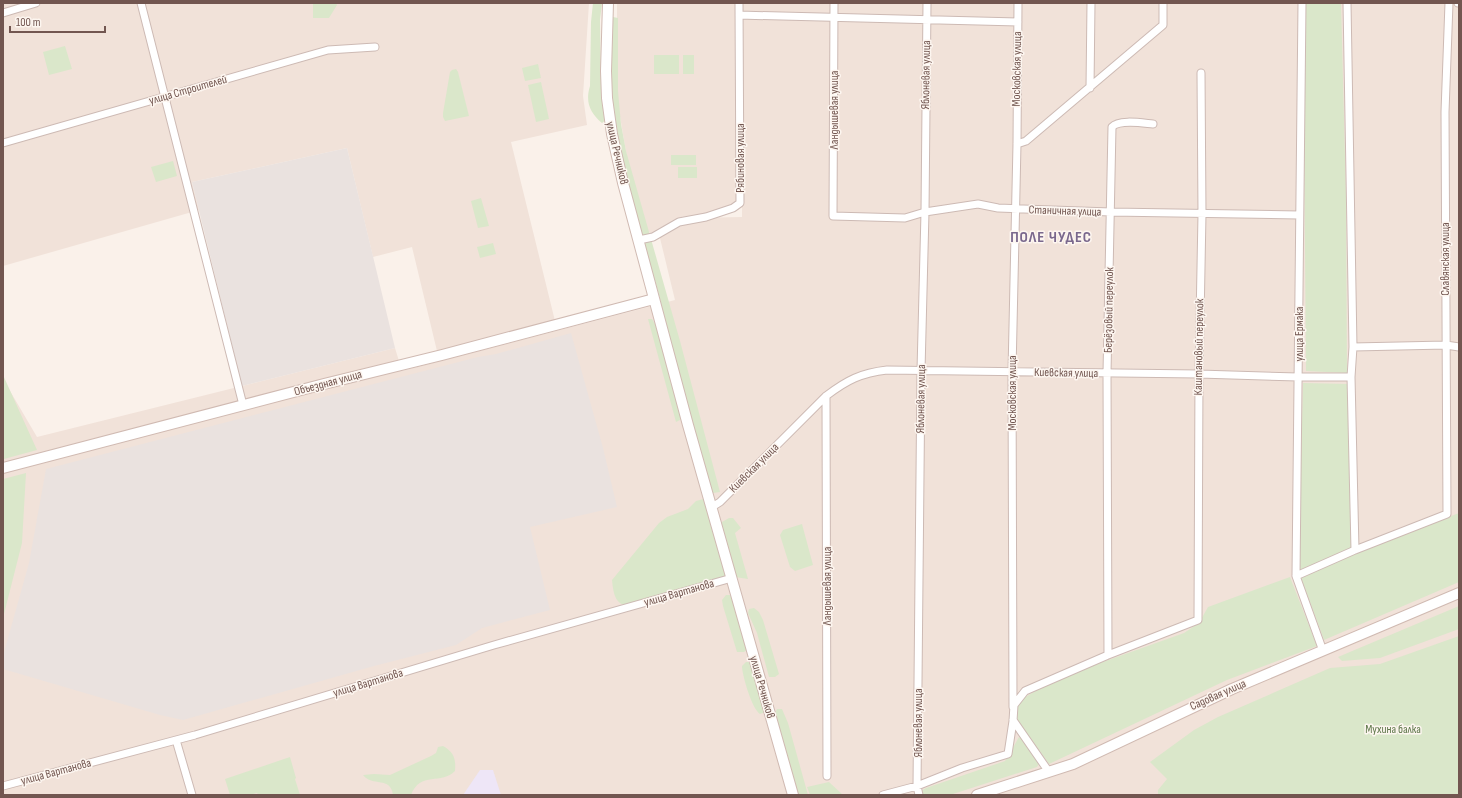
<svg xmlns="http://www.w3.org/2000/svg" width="1462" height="798" viewBox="0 0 1462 798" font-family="'Sofia Sans Condensed',sans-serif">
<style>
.residential{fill:#f1e2d9}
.industrial{fill:#eae2df}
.education{fill:#eee6f7}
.green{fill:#dae7ca}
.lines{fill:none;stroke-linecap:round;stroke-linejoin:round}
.street-casing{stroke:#cdbab4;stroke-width:9}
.secondary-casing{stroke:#d0bab2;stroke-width:12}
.street{stroke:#fff;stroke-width:7}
.secondary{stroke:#fff;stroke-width:10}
.labels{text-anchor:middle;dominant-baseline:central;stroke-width:3;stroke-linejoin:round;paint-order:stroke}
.street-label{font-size:12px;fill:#725650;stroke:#fdf6f0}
.park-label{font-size:12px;fill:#5e774a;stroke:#fdf6f0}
.district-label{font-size:16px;font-weight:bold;letter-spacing:1px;fill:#7a688d;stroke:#fdf6f0}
</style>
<rect width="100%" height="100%" fill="#faf1ea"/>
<!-- residential -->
<path class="residential" d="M 3,3 L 589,3 L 583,96 L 587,125 L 511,142 L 555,321 L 437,351 L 412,247 L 373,257 L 347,148 L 192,182 L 199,210 L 3,266 Z
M 617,3 L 737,3 L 737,201 L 736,204 L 704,215 L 681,217 L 651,235 L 643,223 L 631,181 L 617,99 Z
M 743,3 L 1459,3 L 1459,795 L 3,795 L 3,379 L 37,437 L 395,348 L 402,371 L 675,300 L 659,234 L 689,218 L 742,217 Z"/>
<!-- industrial -->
<path class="industrial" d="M 347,148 L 395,348 L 242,386 L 192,182 Z
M 571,333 L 603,448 L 617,507 L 530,527 L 550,610 L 482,628 L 456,645 L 374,666 L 183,720 L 160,715 L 3,669 L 3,656 L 29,563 L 46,469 L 478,357 L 496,354 Z"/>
<!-- education -->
<path class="education" d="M 480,770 L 493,770 L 501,795 L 463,795 Z"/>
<!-- green -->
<path class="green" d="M 336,3 L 337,5 L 329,18 L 313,18 L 313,4 Z
M 593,3 L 602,3 L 600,20 L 601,90 L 606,120 L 602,123 C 590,113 585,102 590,86 L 591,22 Z
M 1303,3 L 1341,3 L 1346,195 L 1347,373 L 1306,371 Z
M 613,17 L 618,18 L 618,91 L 621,124 L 626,151 L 680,341 L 720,492 L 713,493 L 693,424 L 656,284 L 632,205 L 612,121 L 609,18 Z
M 65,46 L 72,69 L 49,75 L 43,52 Z
M 654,55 L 679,55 L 679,74 L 654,74 Z
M 683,55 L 694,55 L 694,74 L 683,74 Z
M 538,64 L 541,78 L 525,81 L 522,68 Z
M 456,69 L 458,72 L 469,116 L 445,121 L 443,117 L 443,113 L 450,72 L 452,70 Z
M 541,82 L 549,119 L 536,122 L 528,85 Z
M 671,155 L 696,155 L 696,165 L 671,165 Z
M 173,161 L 177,176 L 156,182 L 151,167 Z
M 678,167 L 697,167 L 697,178 L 678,178 Z
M 481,198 L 489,226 L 478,228 L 471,201 Z
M 493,243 L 496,254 L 480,258 L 477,247 Z
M 648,319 L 652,319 L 655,324 L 662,343 L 683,416 L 680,420 L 676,422 Z
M 3,375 L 37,450 L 4,459 L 3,456 Z
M 1303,383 L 1350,384 L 1351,548 L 1298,572 Z
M 26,473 L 22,543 L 3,618 L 3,479 Z
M 707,498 L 728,576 L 624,605 C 614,602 613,589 612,580 L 659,523 L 667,517 L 688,509 L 696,501 Z
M 1459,513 L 1459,582 L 1324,640 L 1301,578 L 1354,554 Z
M 729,518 L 733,518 L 741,528 L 735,533 L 748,579 L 735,577 L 722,528 L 722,522 Z
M 802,524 L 813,565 L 795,571 L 790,567 L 780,535 L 783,530 Z
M 1290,577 L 1317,646 L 1227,680 L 1049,764 L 1016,718 L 1018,705 L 1025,697 L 1054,681 L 1086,668 L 1184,633 L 1199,623 L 1208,607 Z
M 726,595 L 730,595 L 732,598 L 747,650 L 744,652 L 737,652 L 723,606 L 722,600 Z
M 1459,606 L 1459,629 L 1380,658 L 1342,661 L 1338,657 Z
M 754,608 L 759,612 L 763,620 L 779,674 L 775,677 L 769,677 L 757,633 L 748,613 L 749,609 Z
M 1459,636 L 1459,795 L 1158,795 L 1158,790 L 1167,779 L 1150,762 L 1194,730 L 1218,717 L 1330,668 L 1380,664 Z
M 746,662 L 750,662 L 752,664 L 765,712 L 760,714 C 752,709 742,675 742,666 Z
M 777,709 L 782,709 L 788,723 L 808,795 L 797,795 L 775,720 L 775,713 Z
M 1019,737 L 1030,748 L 1040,762 L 1037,767 L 950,795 L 921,795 L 921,791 L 926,788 L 1005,761 C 1011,753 1014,745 1019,737 Z
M 443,746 C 454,752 456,759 455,771 C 442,785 420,771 411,795 L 393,795 C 391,776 372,787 363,775 L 374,774 L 390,775 L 431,756 L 436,753 L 438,747 Z
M 290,757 L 296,778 L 295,779 L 300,795 L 258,795 L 257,793 L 250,795 L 230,795 L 225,779 Z
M 829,782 L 843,795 L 810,795 L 807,787 Z"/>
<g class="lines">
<defs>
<path id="street" d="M 141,3 L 243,405
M 834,3 L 833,216 L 905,218 L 925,212 L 978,204 L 998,208 L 1111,212 L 1299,215
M 1302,3 L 1296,576 L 1323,651
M 1347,3 L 1353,347 L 1351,377 L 1355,550
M 1458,3 L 1459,3
M 3,13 L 36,3
M 739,15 L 1018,22
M 1090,88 L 1091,3
M 3,143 L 328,50 L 375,47
M 1017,144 L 1026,141 L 1163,25 L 1163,3
M 639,240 L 653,237 L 679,222 L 706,217 L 733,208 L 740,203 L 739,3
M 1353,347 L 1446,345 L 1459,347
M 826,396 L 827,776
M 712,507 L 720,502 L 826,396 C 847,380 861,373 887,370 L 1199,374 L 1298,377 L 1351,377
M 1296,576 L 1355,550 L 1447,514 L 1445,112 L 1449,3
M 1108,655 L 1107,373 L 1112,127 C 1119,119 1142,123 1153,124
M 1013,707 L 1012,372 L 1017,144 L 1018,3
M 1013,720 L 1049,772
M 176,740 L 192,795
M 3,786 L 195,735 L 494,645 L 732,578
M 883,795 L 917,786 L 962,768 L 1008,754 L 1013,721 L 1014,705 L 1025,691 L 1108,655 L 1198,620 L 1199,374 L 1202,214 L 1201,73
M 919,795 L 917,786 L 921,371 L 925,212 L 927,3"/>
<path id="secondary" d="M 608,3 L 606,71 L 607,98 L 612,134 L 623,183 L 688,425 L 793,795
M 3,468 L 324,384 L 442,355 L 654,299
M 977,795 L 1073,764 L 1232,689 L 1459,593"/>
</defs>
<!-- street casing -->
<use href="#street" class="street-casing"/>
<!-- secondary casing -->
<use href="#secondary" class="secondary-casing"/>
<!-- street -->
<use href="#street" class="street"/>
<!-- secondary -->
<use href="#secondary" class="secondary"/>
</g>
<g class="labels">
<!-- street labels -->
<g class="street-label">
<text transform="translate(1017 69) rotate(-89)">Московская улица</text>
<text transform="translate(926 75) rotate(-89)">Яблоневая улица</text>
<text transform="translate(188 90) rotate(-16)">улица Строителей</text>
<text transform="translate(834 110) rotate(-90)">Ландышевая улица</text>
<text transform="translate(617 153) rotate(77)">улица Речников</text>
<text transform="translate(740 158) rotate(-90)">Рябиновая улица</text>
<text transform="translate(1065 211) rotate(2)">Станичная улица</text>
<text transform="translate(1445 259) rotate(-90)">Славянская улица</text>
<text transform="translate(1109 310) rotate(-89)">Берёзовый переулок</text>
<text transform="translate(1299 334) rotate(-90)">улица Ермака</text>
<text transform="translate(1199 347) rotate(-89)">Каштановый переулок</text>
<text transform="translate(1066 373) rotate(1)">Киевская улица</text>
<text transform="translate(328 383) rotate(-15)">Объездная улица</text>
<text transform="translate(1012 393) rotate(-90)">Московская улица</text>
<text transform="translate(921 399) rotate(-89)">Яблоневая улица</text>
<text transform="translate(754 468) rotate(-45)">Киевская улица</text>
<text transform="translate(827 586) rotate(-90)">Ландышевая улица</text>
<text transform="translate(679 593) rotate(-16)">улица Вартанова</text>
<text transform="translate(368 683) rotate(-17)">улица Вартанова</text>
<text transform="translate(762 687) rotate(74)">улица Речников</text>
<text transform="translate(1218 695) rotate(-24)">Садовая улица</text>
<text transform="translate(918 723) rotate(-90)">Яблоневая улица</text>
<text transform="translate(56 772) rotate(-15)">улица Вартанова</text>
</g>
<!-- park labels -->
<g class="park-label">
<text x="1393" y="729">Мухина балка</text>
</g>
<!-- district labels -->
<g class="district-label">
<text x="1051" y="237">ПОЛЕ ЧУДЕС</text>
</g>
</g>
<!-- border -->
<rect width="1462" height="798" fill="none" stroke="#725650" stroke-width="8"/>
<!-- scale -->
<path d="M10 26v6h95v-6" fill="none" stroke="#725650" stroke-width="2"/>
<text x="16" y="26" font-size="12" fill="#725650" stroke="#fdf6f0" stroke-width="3" paint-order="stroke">100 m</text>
</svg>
